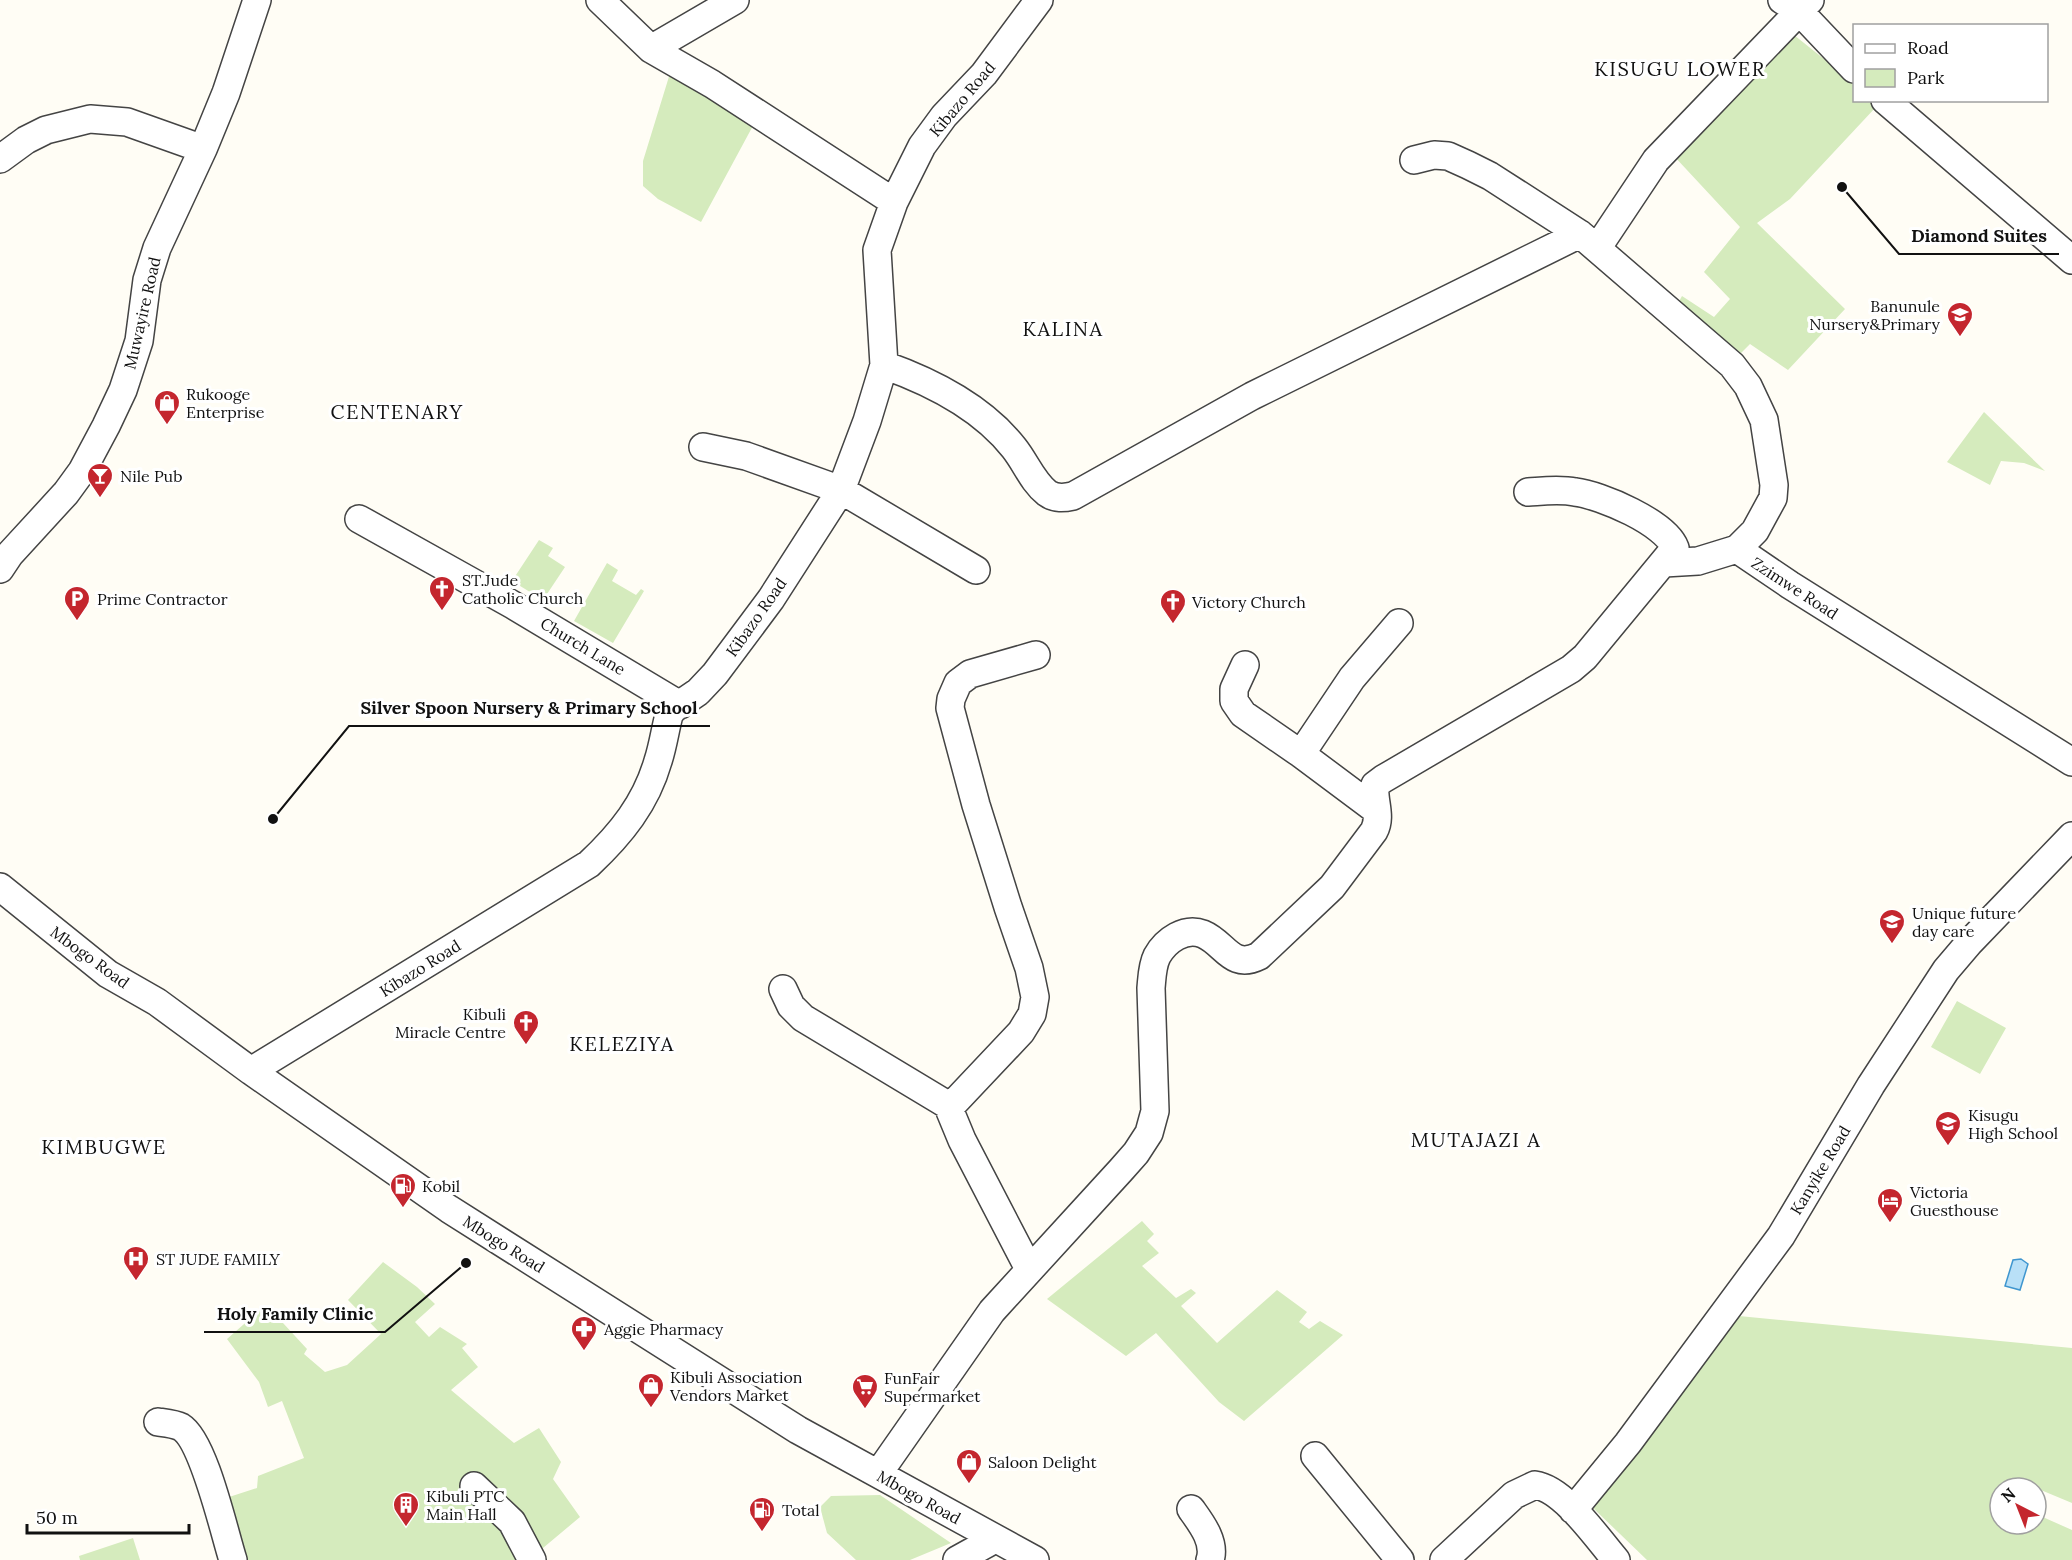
<svg xmlns="http://www.w3.org/2000/svg" width="2072" height="1560" viewBox="0 0 2072 1560" font-family="Lora,serif">
<style>
.green{fill:#d5ebbd}
.water{fill:#b9e0f7;stroke:#3f96cf;stroke-width:1.5}
.lines{fill:none;stroke-linecap:round;stroke-linejoin:round}
.minor-casing{stroke:#444;stroke-width:30}
.minor{stroke:#fff;stroke-width:27}
.labels{text-anchor:middle;dominant-baseline:central;stroke-width:6;stroke-linejoin:round;paint-order:stroke}
.street-label{font-size:16px;fill:#111;stroke:#fff}
.poi-label{font-size:16px;fill:#111;stroke:#fff;text-anchor:start}
.quarter-label{font-size:20px;letter-spacing:1.5px;fill:#111;stroke:#fff}
.leader{fill:none;stroke:#111;stroke-width:2}
.callout-dot{fill:#111;stroke:#fff;stroke-width:2}
.callout-label{font-size:18px;text-anchor:middle;font-weight:bold;fill:#111;stroke:#fff;stroke-width:6;stroke-linejoin:round;paint-order:stroke}
</style>
<rect width="100%" height="100%" fill="#fffdf5"/>
<!-- green -->
<path class="green" d="M 1794,35 L 1854,83 L 1854,100 L 1870,101 L 1876,107 L 1790,199 L 1757,223 L 1845,309 L 1788,370 L 1750,344 L 1741,353 L 1677,305 L 1682,296 L 1714,317 L 1730,299 L 1704,272 L 1740,227 L 1673,155 Z
M 671,70 L 755,122 L 701,222 L 658,199 L 643,186 L 643,161 Z
M 1984,412 L 2045,471 L 2024,463 L 2001,461 L 1990,485 L 1947,462 Z
M 539,540 L 553,548 L 548,556 L 565,567 L 543,600 L 512,581 Z
M 607,563 L 618,570 L 612,581 L 636,595 L 641,589 L 644,591 L 613,643 L 574,621 Z
M 1957,1001 L 2006,1028 L 1980,1074 L 1931,1047 Z
M 1142,1221 L 1154,1234 L 1147,1241 L 1159,1253 L 1142,1266 L 1176,1298 L 1191,1289 L 1196,1293 L 1181,1306 L 1217,1343 L 1277,1290 L 1307,1312 L 1299,1322 L 1309,1329 L 1320,1321 L 1343,1335 L 1244,1421 L 1219,1402 L 1156,1333 L 1126,1356 L 1047,1299 Z
M 383,1262 L 417,1287 L 435,1304 L 415,1322 L 429,1337 L 440,1327 L 467,1344 L 462,1348 L 478,1367 L 451,1390 L 514,1443 L 539,1428 L 561,1462 L 553,1479 L 580,1517 L 543,1548 L 536,1543 L 526,1560 L 241,1560 L 226,1498 L 257,1488 L 258,1476 L 304,1458 L 282,1401 L 268,1407 L 259,1382 L 227,1339 L 261,1309 L 283,1323 L 307,1349 L 304,1354 L 325,1372 L 347,1365 L 381,1334 L 348,1300 Z
M 1739,1316 L 2072,1348 L 2072,1503 L 2036,1488 L 2024,1485 L 2022,1488 L 2000,1488 L 2000,1524 L 2036,1524 L 2036,1514 L 2072,1530 L 2072,1560 L 1647,1560 L 1592,1507 Z
M 880,1495 L 951,1543 L 910,1560 L 856,1560 L 827,1533 L 820,1507 L 831,1496 Z
M 133,1538 L 140,1560 L 80,1560 L 79,1556 Z"/>
<!-- water -->
<path class="water" d="M 2021,1259 L 2028,1264 L 2020,1290 L 2005,1286 L 2013,1260 Z"/>
<g class="lines">
<defs>
<path id="minor" d="M 600,0 L 651,49 L 712,84 L 894,202
M 1782,0 L 1799,11 L 1854,69
M 651,49 L 735,0
M 1885,100 L 2072,260
M 0,159 L 26,140 L 46,130 L 90,119 L 127,122 L 203,149
M 1414,160 L 1434,155 L 1448,156 L 1468,165 L 1490,176 L 1580,234 L 1732,365 L 1748,386 L 1764,420 L 1774,485 L 1773,498 L 1755,531 L 1737,549 L 1698,561 L 1664,563
M 1598,247 L 1656,160 L 1810,0
M 884,365 C 932,382 982,407 1014,448 C 1026,463 1032,481 1047,493 C 1055,499 1064,498 1073,496 L 1252,396 L 1580,234
M 703,447 L 746,456 L 841,490 L 976,570
M 359,519 L 513,605 L 680,705
M 1737,549 L 1790,585 L 2072,762
M 0,569 L 10,554 L 66,493 L 82,471 L 106,426 L 123,390 L 139,341 L 147,280 L 157,248 L 203,149 L 226,93 L 257,0
M 1245,665 L 1234,689 L 1234,701 L 1243,714 L 1301,754 L 1376,810
M 1301,754 L 1352,678 L 1399,623
M 0,887 L 108,974 L 157,1002 L 251,1071 L 449,1209 L 798,1430 L 1035,1560
M 783,989 L 791,1006 L 803,1018 L 951,1107
M 251,1071 L 589,864 C 621,834 646,803 658,761 C 663,746 665,730 669,715 L 673,709 L 698,692 L 715,674 L 771,599 L 841,490 L 867,421 L 884,365 L 877,250 L 894,202 L 922,146 L 944,116 L 984,74 L 1039,0
M 1029,1269 L 962,1140 L 950,1111 L 953,1104 L 1021,1032 L 1032,1014 L 1035,997 L 1029,968 L 1008,907 L 976,805 L 950,708 L 951,699 L 958,683 L 970,674 L 1036,655
M 158,1422 C 165,1423 175,1424 181,1427 C 204,1441 224,1532 233,1560
M 1315,1456 L 1400,1560
M 878,1474 L 992,1311 L 1121,1170 L 1136,1153 L 1149,1133 L 1155,1111 L 1151,988 C 1152,978 1152,966 1157,956 C 1166,940 1185,927 1203,934 C 1225,943 1231,970 1259,956 L 1332,887 L 1374,831 C 1382,816 1373,801 1375,785 L 1383,779 L 1571,669 L 1585,657 L 1675,548 C 1666,523 1601,495 1575,492 C 1560,489 1544,491 1528,492
M 474,1486 L 512,1522 L 532,1560
M 1191,1509 C 1201,1523 1216,1542 1210,1560
M 1573,1510 L 1628,1443 L 1781,1236 L 1871,1085 L 1946,970 L 1969,943 L 2072,836
M 957,1560 L 995,1539
M 1444,1560 L 1514,1495 L 1535,1485 C 1564,1489 1597,1538 1616,1560"/>
</defs>
<!-- minor casing -->
<use href="#minor" class="minor-casing"/>
<!-- minor -->
<use href="#minor" class="minor"/>
</g>
<!-- icons -->
<defs>
<symbol id="school-pin" viewBox="-11 -11 22 30"><path d="M0 17L-7.5 6A9.5 9.5 0 1 1 7.5 6Z" fill="#c4262e" stroke="#fff"/><path d="M0-5L7-2L0 1L-7-2ZM-4 1L0 2.5L4 1V4Q0 6-4 4Z" fill="#fff"/></symbol>
<symbol id="shop-pin" viewBox="-11 -11 22 30"><path d="M0 17L-7.5 6A9.5 9.5 0 1 1 7.5 6Z" fill="#c4262e" stroke="#fff"/><path d="M-5-2.5h2.3a2.7 3.5 0 0 1 5.4 0H5L5.5 6h-11ZM-1.5-2.5h3a1.5 2.3 0 0 0-3 0Z" fill="#fff"/></symbol>
<symbol id="bar-pin" viewBox="-11 -11 22 30"><path d="M0 17L-7.5 6A9.5 9.5 0 1 1 7.5 6Z" fill="#c4262e" stroke="#fff"/><path d="M-6-5H6L.8 .8V4.5H3.5V6h-7V4.5H-.8V.8Z" fill="#fff"/></symbol>
<symbol id="church-pin" viewBox="-11 -11 22 30"><path d="M0 17L-7.5 6A9.5 9.5 0 1 1 7.5 6Z" fill="#c4262e" stroke="#fff"/><path d="M-1.2-6h2.4v3.5h3.3v2.4h-3.3V6h-2.4V-.1h-3.3v-2.4h3.3Z" fill="#fff"/></symbol>
<symbol id="parking-pin" viewBox="-11 -11 22 30"><path d="M0 17L-7.5 6A9.5 9.5 0 1 1 7.5 6Z" fill="#c4262e" stroke="#fff"/><path d="M-3.5-5.5H1a3.5 3.5 0 0 1 0 7H-1V5.5H-3.5ZM-1-3.4V-.6H.8a1.4 1.4 0 0 0 0-2.8Z" fill="#fff"/></symbol>
<symbol id="university-pin" viewBox="-11 -11 22 30"><path d="M0 17L-7.5 6A9.5 9.5 0 1 1 7.5 6Z" fill="#c4262e" stroke="#fff"/><path d="M0-5L7-2L0 1L-7-2ZM-4 1L0 2.5L4 1V4Q0 6-4 4Z" fill="#fff"/></symbol>
<symbol id="fuel-pin" viewBox="-11 -11 22 30"><path d="M0 17L-7.5 6A9.5 9.5 0 1 1 7.5 6Z" fill="#c4262e" stroke="#fff"/><path d="M-5.5-6h7V0h2V4h1.3V-2.5L3-4.5l.8-.8L6-3V5H2.5V1h-1V6h-7ZM-4.2-4.7v3.2H.2V-4.7Z" fill="#fff"/></symbol>
<symbol id="hotel-pin" viewBox="-11 -11 22 30"><path d="M0 17L-7.5 6A9.5 9.5 0 1 1 7.5 6Z" fill="#c4262e" stroke="#fff"/><path d="M-6-4.5h1.5V1H6V5H4.5V3h-9V5H-6ZM-4 0a1.8 1.8 0 1 1 3.6 0ZM.5 0V-2.5h3Q6-2.5 6 0Z" fill="#fff"/></symbol>
<symbol id="hospital-pin" viewBox="-11 -11 22 30"><path d="M0 17L-7.5 6A9.5 9.5 0 1 1 7.5 6Z" fill="#c4262e" stroke="#fff"/><path d="M-5-5h3v3.5h4V-5h3V5h-3V1.5h-4V5h-3Z" fill="#fff"/></symbol>
<symbol id="pharmacy-pin" viewBox="-11 -11 22 30"><path d="M0 17L-7.5 6A9.5 9.5 0 1 1 7.5 6Z" fill="#c4262e" stroke="#fff"/><path d="M-2-6h4v4h4v4h-4v4h-4v-4h-4v-4h4Z" fill="#fff"/></symbol>
<symbol id="supermarket-pin" viewBox="-11 -11 22 30"><path d="M0 17L-7.5 6A9.5 9.5 0 1 1 7.5 6Z" fill="#c4262e" stroke="#fff"/><path d="M-6-5.5h2.5l.6 2H6L4.5 2H-2.5L-4.4-4H-6ZM-1.5 3.2a1.3 1.3 0 1 0 .1 0ZM3 3.2a1.3 1.3 0 1 0 .1 0Z" fill="#fff"/></symbol>
<symbol id="building-pin" viewBox="-11 -11 22 30"><path d="M0 17L-7.5 6A9.5 9.5 0 1 1 7.5 6Z" fill="#c4262e" stroke="#fff"/><path d="M-4-6H4V6H1V3H-1V6H-4ZM-2.5-4.3h1.7v1.8h-1.7ZM.8-4.3h1.7v1.8H.8ZM-2.5-1h1.7V.8h-1.7ZM.8-1h1.7V.8H.8Z" fill="#fff"/></symbol>
</defs>
<g fill-rule="evenodd">
<use href="#school-pin" x="1945" y="300" width="30" height="40"/>
<use href="#shop-pin" x="152" y="388" width="30" height="40"/>
<use href="#bar-pin" x="85" y="461" width="30" height="40"/>
<use href="#church-pin" x="427" y="574" width="30" height="40"/>
<use href="#parking-pin" x="62" y="584" width="30" height="40"/>
<use href="#church-pin" x="1158" y="587" width="30" height="40"/>
<use href="#school-pin" x="1877" y="907" width="30" height="40"/>
<use href="#church-pin" x="511" y="1008" width="30" height="40"/>
<use href="#university-pin" x="1933" y="1109" width="30" height="40"/>
<use href="#fuel-pin" x="388" y="1171" width="30" height="40"/>
<use href="#hotel-pin" x="1875" y="1186" width="30" height="40"/>
<use href="#hospital-pin" x="121" y="1244" width="30" height="40"/>
<use href="#pharmacy-pin" x="569" y="1314" width="30" height="40"/>
<use href="#shop-pin" x="636" y="1371" width="30" height="40"/>
<use href="#supermarket-pin" x="850" y="1372" width="30" height="40"/>
<use href="#shop-pin" x="954" y="1447" width="30" height="40"/>
<use href="#building-pin" x="391" y="1490" width="30" height="40"/>
<use href="#fuel-pin" x="747" y="1495" width="30" height="40"/>
</g>
<g class="labels">
<!-- street labels -->
<g class="street-label">
<text transform="translate(962 99) rotate(-50)">Kibazo Road</text>
<text transform="translate(142 313) rotate(-77)">Muwayire Road</text>
<text transform="translate(1795 588) rotate(33)">Zzimwe Road</text>
<text transform="translate(756 617) rotate(-55)">Kibazo Road</text>
<text transform="translate(583 646) rotate(31)">Church Lane</text>
<text transform="translate(90 957) rotate(36)">Mbogo Road</text>
<text transform="translate(420 968) rotate(-32)">Kibazo Road</text>
<text transform="translate(1820 1170) rotate(-59)">Kanyike Road</text>
<text transform="translate(504 1244) rotate(32)">Mbogo Road</text>
<text transform="translate(919 1497) rotate(29)">Mbogo Road</text>
</g>
<!-- poi labels -->
<g class="poi-label">
<text x="1940" y="306" text-anchor="end">Banunule<tspan x="1940" dy="18">Nursery&amp;Primary</tspan></text>
<text x="186" y="394">Rukooge<tspan x="186" dy="18">Enterprise</tspan></text>
<text x="120" y="476">Nile Pub</text>
<text x="462" y="580">ST.Jude<tspan x="462" dy="18">Catholic Church</tspan></text>
<text x="97" y="599">Prime Contractor</text>
<text x="1192" y="602">Victory Church</text>
<text x="1912" y="913">Unique future<tspan x="1912" dy="18">day care</tspan></text>
<text x="506" y="1014" text-anchor="end">Kibuli<tspan x="506" dy="18">Miracle Centre</tspan></text>
<text x="1968" y="1115">Kisugu<tspan x="1968" dy="18">High School</tspan></text>
<text x="422" y="1186">Kobil</text>
<text x="1910" y="1192">Victoria<tspan x="1910" dy="18">Guesthouse</tspan></text>
<text x="156" y="1259">ST JUDE FAMILY</text>
<text x="604" y="1329">Aggie Pharmacy</text>
<text x="670" y="1377">Kibuli Association<tspan x="670" dy="18">Vendors Market</tspan></text>
<text x="884" y="1378">FunFair<tspan x="884" dy="18">Supermarket</tspan></text>
<text x="988" y="1462">Saloon Delight</text>
<text x="426" y="1496">Kibuli PTC<tspan x="426" dy="18">Main Hall</tspan></text>
<text x="782" y="1510">Total</text>
</g>
<!-- quarter labels -->
<g class="quarter-label">
<text x="1680" y="68">KISUGU LOWER</text>
<text x="1063" y="328">KALINA</text>
<text x="397" y="411">CENTENARY</text>
<text x="622" y="1043">KELEZIYA</text>
<text x="1476" y="1139">MUTAJAZI A</text>
<text x="104" y="1146">KIMBUGWE</text>
</g>
</g>
<!-- callouts -->
<path class="leader" d="M1842 187L1899 254H2059M273 819L349 726H710M466 1263L385 1332H204"/>
<g class="callout-dot">
<circle cx="1842" cy="187" r="6"/>
<circle cx="273" cy="819" r="6"/>
<circle cx="466" cy="1263" r="6"/>
</g>
<g class="callout-label">
<text x="1979" y="242">Diamond Suites</text>
<text x="529" y="714">Silver Spoon Nursery &amp; Primary School</text>
<text x="295" y="1320">Holy Family Clinic</text>
</g>
<!-- legend -->
<rect x="1853" y="24" width="195" height="78" fill="#ffffff" stroke="#a0a0a0" stroke-width="1.5"/>
<rect x="1865" y="44" width="30" height="9" fill="#ffffff" stroke="#a0a0a0" stroke-width="1.5"/>
<text x="1907" y="54" font-size="18" fill="#111111">Road</text>
<rect x="1865" y="69" width="30" height="18" fill="#d5ebbd" stroke="#a0a0a0" stroke-width="1.5"/>
<text x="1907" y="84" font-size="18" fill="#111111">Park</text>
<!-- north arrow -->
<g transform="translate(2018 1506) rotate(318)"><circle r="28" fill="#ffffff" stroke="#a0a0a0" stroke-width="1.5"/>
<path d="M0-4.5L10 22L0 15L-10 22Z" fill="#c4262e"/>
<text y="-9" font-size="16" font-weight="bold" text-anchor="middle" fill="#111111">N</text>
</g>
<!-- scale -->
<path d="M27 1524v9h162v-9" fill="none" stroke="#111111" stroke-width="3"/>
<text x="36" y="1524" font-size="18" fill="#111111" stroke="#ffffff" stroke-width="4.5" paint-order="stroke">50 m</text>
</svg>
